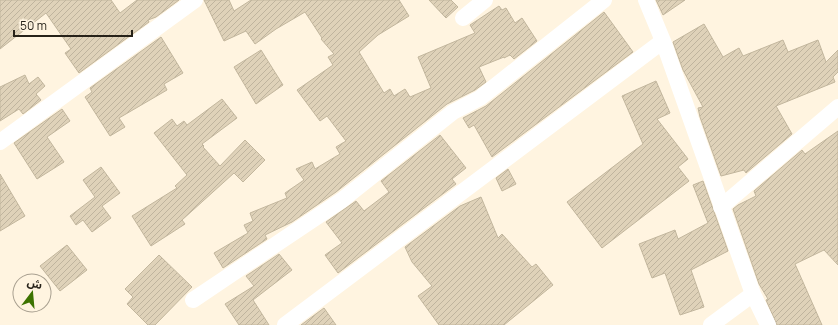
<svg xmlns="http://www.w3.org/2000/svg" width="838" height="325" viewBox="0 0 838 325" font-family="Manrope,'Noto Sans Arabic',sans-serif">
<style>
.building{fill:url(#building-hatch);stroke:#c2b69d}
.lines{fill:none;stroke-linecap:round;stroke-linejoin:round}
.street{stroke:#fff;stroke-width:16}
</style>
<defs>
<pattern id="building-hatch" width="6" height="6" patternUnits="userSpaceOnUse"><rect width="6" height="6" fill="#dfd2b9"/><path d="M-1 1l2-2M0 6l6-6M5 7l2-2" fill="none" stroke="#bfb49e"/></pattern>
</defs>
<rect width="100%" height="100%" fill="#fff4e0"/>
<!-- building -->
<path class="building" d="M 0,0 L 111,0 L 120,13 L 137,0 L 179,0 L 156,17 L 148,20 L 149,22 L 79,73 L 65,53 L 71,49 L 46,13 L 0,49 Z
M 204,0 L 229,0 L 234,11 L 251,0 L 399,0 L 409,16 L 378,35 L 359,52 L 384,93 L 390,89 L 394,96 L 405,89 L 410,97 L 431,88 L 418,57 L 475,33 L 470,25 L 499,6 L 502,10 L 506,8 L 515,23 L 522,18 L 537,41 L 514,59 L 510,55 L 504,58 L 504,57 L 479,67 L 486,82 L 475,90 L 447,104 L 336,192 L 292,222 L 265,235 L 267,239 L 223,268 L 214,253 L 248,233 L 244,225 L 253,221 L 250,213 L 287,198 L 285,193 L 304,180 L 296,169 L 312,162 L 315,169 L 340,154 L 336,147 L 346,141 L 327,116 L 320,121 L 297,90 L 333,65 L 328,57 L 334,54 L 321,39 L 322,38 L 305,12 L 276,29 L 255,44 L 246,31 L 224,41 Z
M 429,0 L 451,0 L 458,7 L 446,18 Z
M 656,0 L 685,0 L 663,15 Z
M 604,12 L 633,52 L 492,157 L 474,125 L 469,128 L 463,118 L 486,106 Z
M 704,24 L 723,57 L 739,48 L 743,56 L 783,40 L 788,52 L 818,40 L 826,62 L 838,50 L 838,72 L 833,77 L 835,82 L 776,106 L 792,134 L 746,173 L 744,170 L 721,176 L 700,117 L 698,108 L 703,107 L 683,70 L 673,42 Z
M 161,37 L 183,73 L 164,84 L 167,90 L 119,118 L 125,127 L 110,136 L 85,97 L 92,92 L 90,88 Z
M 261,50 L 283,85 L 256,104 L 234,67 Z
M 25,75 L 29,84 L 38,77 L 45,86 L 36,94 L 41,100 L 23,114 L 19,109 L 0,121 L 0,87 Z
M 656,81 L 670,113 L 657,119 L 688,159 L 678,167 L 689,181 L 602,248 L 567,202 L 643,144 L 622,96 Z
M 222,99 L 237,118 L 202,144 L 204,146 L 203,147 L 220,166 L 245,140 L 265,160 L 243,182 L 234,173 L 182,220 L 185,224 L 151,246 L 132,216 L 177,188 L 175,186 L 187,175 L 154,133 L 172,119 L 177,126 L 184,121 L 187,125 Z
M 62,109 L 70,121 L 47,137 L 64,162 L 37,179 L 14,143 Z
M 838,131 L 838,265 L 824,250 L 795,264 L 822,325 L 777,325 L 766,300 L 768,299 L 759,284 L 733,209 L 738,205 L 756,196 L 754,191 L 802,150 L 805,154 Z
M 440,135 L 466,168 L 452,179 L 456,184 L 338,273 L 325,255 L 342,243 L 326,222 L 356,201 L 364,211 L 389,192 L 381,181 Z
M 101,167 L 120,193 L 102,206 L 111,218 L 92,232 L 83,220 L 76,225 L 70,216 L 95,197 L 83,180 Z
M 508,169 L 516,184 L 502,191 L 496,178 Z
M 0,174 L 25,216 L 0,231 Z
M 703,181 L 728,251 L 691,270 L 704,307 L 680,315 L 665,273 L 652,278 L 639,244 L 675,230 L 678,239 L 708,223 L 693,185 Z
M 481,197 L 498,238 L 502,234 L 532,267 L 536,264 L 553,285 L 504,325 L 439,325 L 418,296 L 432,286 L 412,262 L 405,247 L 460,206 Z
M 67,245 L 87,270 L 60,291 L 40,266 Z
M 279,254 L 292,270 L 253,300 L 269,325 L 239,325 L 225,304 L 254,286 L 246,276 Z
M 159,255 L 192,287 L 155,325 L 148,325 L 127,304 L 133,297 L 125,289 Z
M 324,308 L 336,325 L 301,325 Z"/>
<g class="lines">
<!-- street -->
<path class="street" d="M 646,0 L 663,41 L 753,294 L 768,325
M 463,18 L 485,0
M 0,142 L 195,0
M 721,207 L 838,107
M 193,300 L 342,200 L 453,112 L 480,98 L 604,0
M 285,325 L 663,41
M 711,325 L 753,294"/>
</g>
<!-- north arrow -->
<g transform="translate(32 293) rotate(16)"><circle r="19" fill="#fff4e0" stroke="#a9a090"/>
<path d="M0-3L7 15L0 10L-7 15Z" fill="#3d7300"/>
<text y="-6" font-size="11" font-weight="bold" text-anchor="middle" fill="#272219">ش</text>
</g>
<!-- scale -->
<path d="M14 30v6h118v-6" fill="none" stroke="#272219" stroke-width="2"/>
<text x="20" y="30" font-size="12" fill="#272219" stroke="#fff4e0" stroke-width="3" paint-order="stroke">50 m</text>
</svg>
